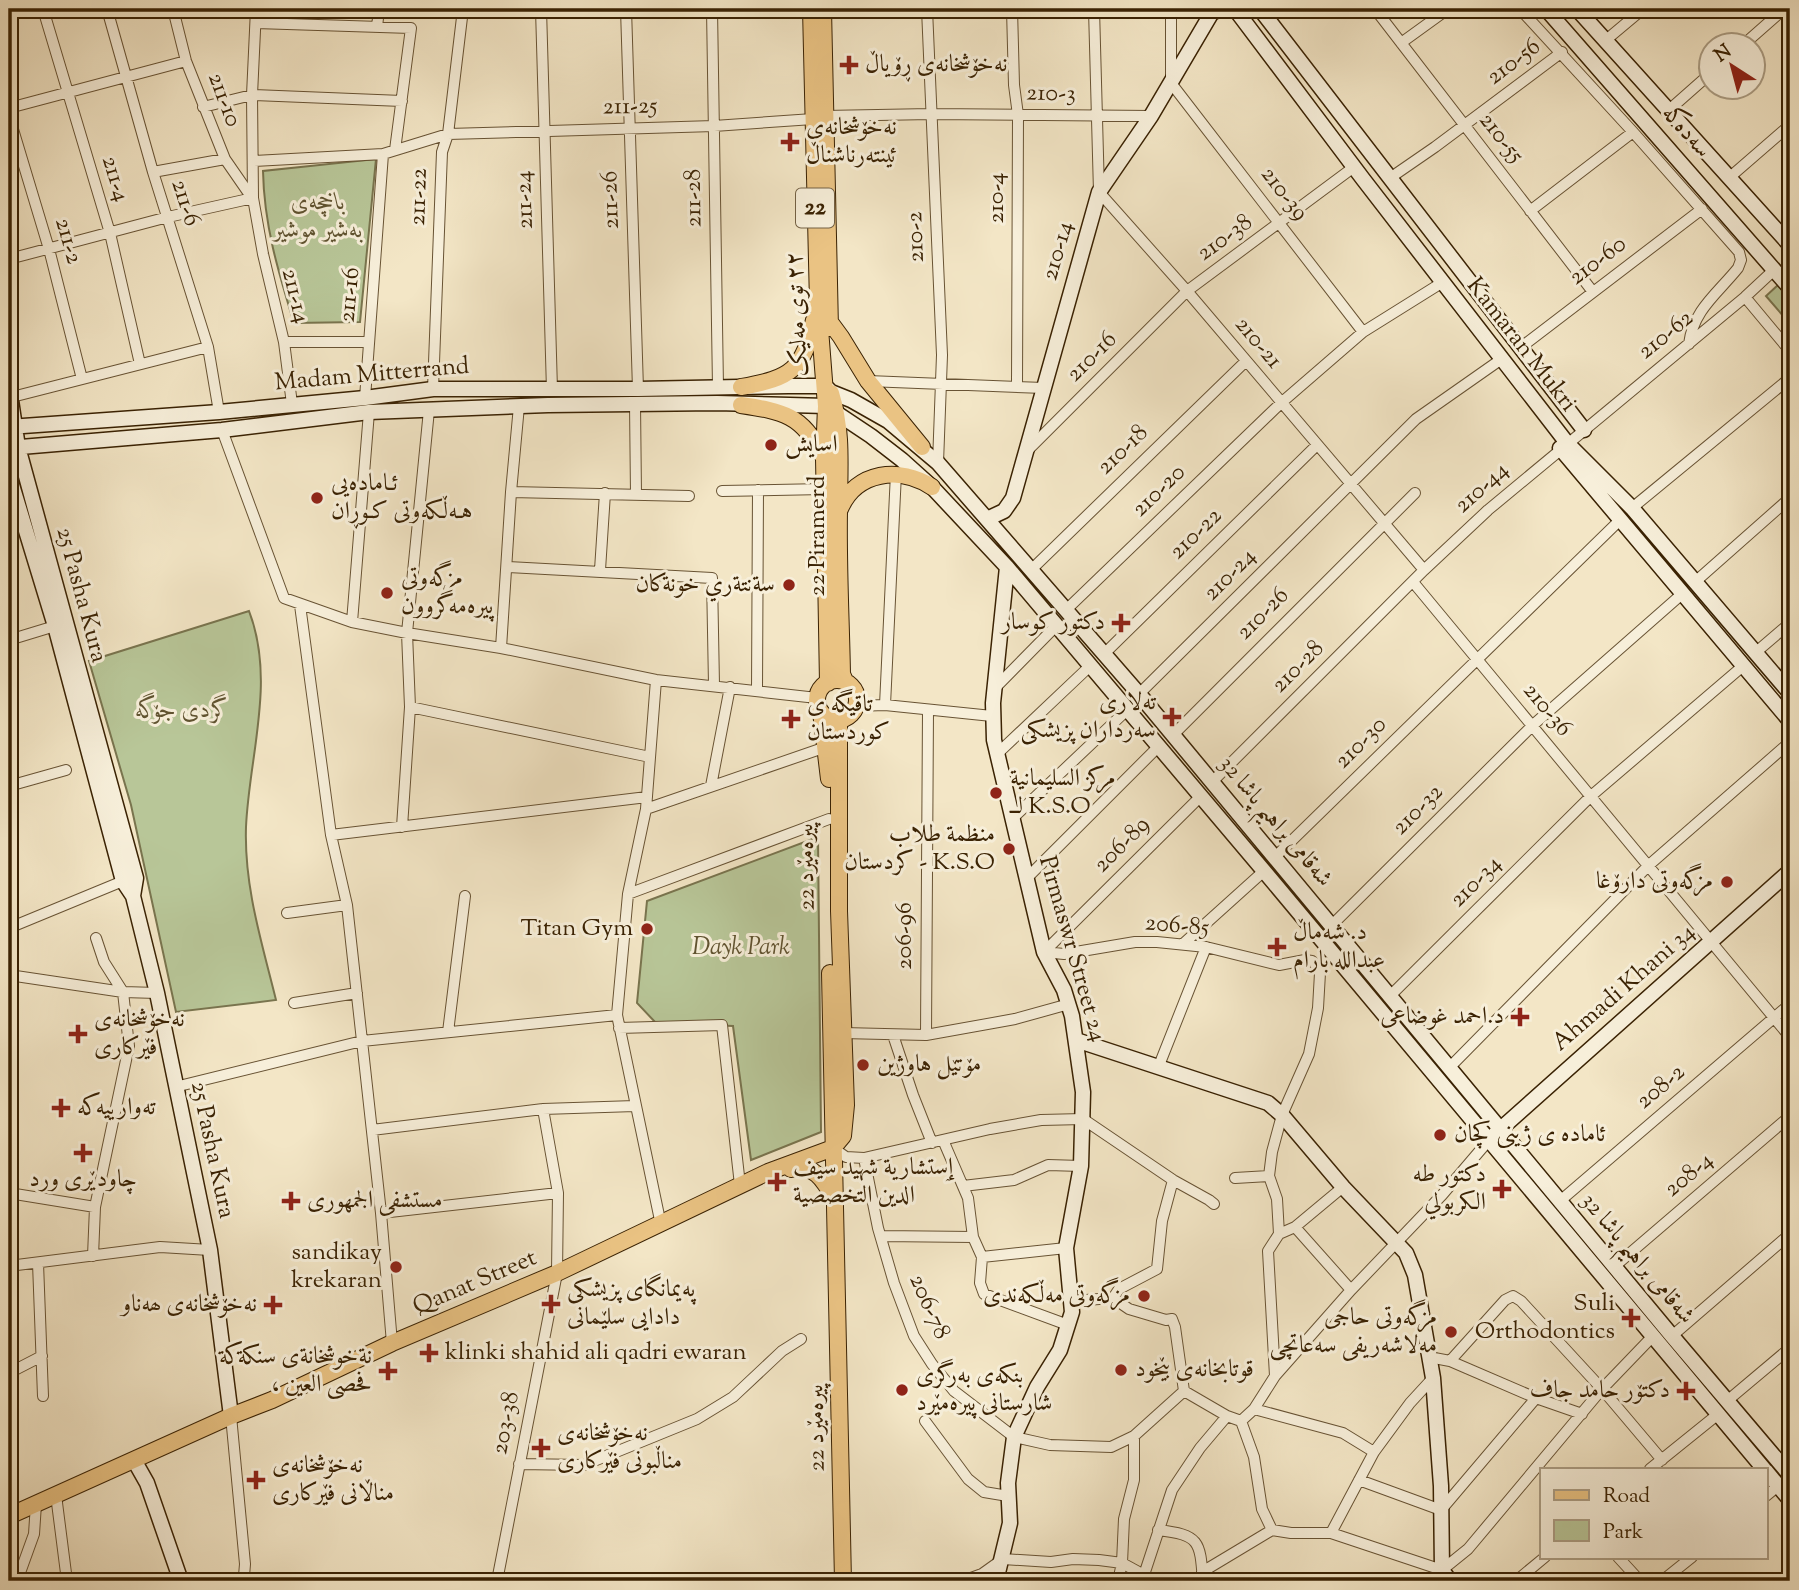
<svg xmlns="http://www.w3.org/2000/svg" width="1799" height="1590" viewBox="0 0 1799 1590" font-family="'Sorts Mill Goudy',Amiri,serif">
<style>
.green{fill:#b8c698;stroke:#79744e;stroke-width:2}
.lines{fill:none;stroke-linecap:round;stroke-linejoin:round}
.street-casing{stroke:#685334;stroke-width:12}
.secondary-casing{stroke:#3a2203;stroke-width:17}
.primary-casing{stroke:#3a2203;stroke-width:18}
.street{stroke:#f7efda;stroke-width:10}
.secondary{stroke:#f7efda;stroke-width:14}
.primary{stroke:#eac383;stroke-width:16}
.poi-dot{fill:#8f2418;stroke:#f7efda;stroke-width:2.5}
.labels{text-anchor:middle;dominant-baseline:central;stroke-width:6;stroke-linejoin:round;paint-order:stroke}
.shield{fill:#f7efda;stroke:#736044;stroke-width:2}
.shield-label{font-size:23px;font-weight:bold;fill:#3a2203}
.street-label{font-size:24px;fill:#3a2203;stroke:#f7efda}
.poi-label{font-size:24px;fill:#3a2203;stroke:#f7efda;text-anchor:start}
.park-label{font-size:24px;font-style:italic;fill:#605330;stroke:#f7efda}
</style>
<rect width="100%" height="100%" fill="#f3e6c6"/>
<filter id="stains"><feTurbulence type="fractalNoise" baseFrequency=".00286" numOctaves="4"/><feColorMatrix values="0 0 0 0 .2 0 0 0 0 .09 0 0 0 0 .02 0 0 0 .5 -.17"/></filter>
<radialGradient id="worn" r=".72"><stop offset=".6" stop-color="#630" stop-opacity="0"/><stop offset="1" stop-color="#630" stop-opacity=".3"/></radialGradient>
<!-- green -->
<path class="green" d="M 376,159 L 360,322 L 294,323 C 278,271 264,225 263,171 Z
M 1778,285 L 1790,298 L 1790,324 L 1766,296 Z
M 249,611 C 276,681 249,756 246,827 C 244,887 262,943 276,1000 L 176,1012 L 131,805 L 89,661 Z
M 818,837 L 821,1132 L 751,1160 L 733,1026 L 656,1023 L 637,1003 L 647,901 Z"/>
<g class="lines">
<defs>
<path id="street" d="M 43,9 L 110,233 L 140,364
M 107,9 L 153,172 L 208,347 L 219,412
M 173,9 L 186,61 L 225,159 L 252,198
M 256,9 L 252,95 L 253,198 L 263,254 L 284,342 L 292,404
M 541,9 L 552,390
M 626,9 L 638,389
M 712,9 L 718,387
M 927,9 L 942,355 L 938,463
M 1012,9 L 1014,85 L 1018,115 L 1017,387
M 1094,9 L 1099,192 L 1187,291 L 1424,570
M 1171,9 L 1171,83 L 1363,332
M 1375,9 L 1593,292
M 1520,9 L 1633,132 L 1739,252 L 1741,260 L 1738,268 C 1718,293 1693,310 1689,344
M 1213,14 L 1241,9
M 256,23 L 411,28 L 395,150
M 377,27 L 379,9
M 1606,40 L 1643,9
M 1401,43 L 1448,9
M 1742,46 L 1784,9
M 203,107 L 252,95 L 402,101
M 9,108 L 186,61
M 1669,110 L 1712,72
M 9,116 L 49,249 L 82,379
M 824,116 L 931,114 L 1151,116
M 254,161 L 383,154 L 448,134 L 714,126 L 813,119
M 153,172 L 225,159
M 1730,177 L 1790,125
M 1390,178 L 1435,147 L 1562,52
M 1530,211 L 1633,132
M 9,259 L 168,217 L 253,198
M 1745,297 L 1790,351
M 284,342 L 367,342
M 1520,348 L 1702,209
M 868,381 L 1044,388
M 433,389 L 442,152 L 448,134 L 463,9
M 12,397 L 208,347
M 365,398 L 383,154
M 635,404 L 636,495
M 222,430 L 284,598 L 352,622 L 407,633 L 501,648 L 656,680 L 817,698
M 1028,450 L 1187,291 L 1354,167
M 722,491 L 824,489
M 511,492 L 519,406
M 1632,508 L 1790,378
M 508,567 L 712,578 L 714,685
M 600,570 L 605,493
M 1031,570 L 1246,361
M 1413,582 L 1790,1037
M 1695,582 L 1790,498
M 300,605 L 331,835 L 347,905 L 381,1213 L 392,1343
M 1066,610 L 1281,403 L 1363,332 L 1443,282
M 352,622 L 369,412
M 9,640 L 55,626
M 501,648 L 511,492 L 689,496
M 1755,653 L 1790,623
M 1104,654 L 1317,445
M 656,680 L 646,809 L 628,894 L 617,1015 L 661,1225
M 995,688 L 1056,626
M 757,690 L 758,490
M 1139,694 L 1416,419 L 1503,358
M 885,705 L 896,473
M 856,706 L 885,705 L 992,716
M 410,707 L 650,757
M 1173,735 L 1415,493
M 997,754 L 1090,666
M 1212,782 L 1424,570 L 1488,510 L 1745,297 L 1774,270
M 9,786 L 66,770
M 711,786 L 730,687
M 646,809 L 826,747
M 1012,819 L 1127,710
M 402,827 L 410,707 L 407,633 L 429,410
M 331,835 L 647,797
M 1275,857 L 1620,520
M 1026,879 L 1158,747
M 628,894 L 829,819
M 287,913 L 347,905
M 1332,925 L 1533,725 L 1682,594
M 9,928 L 123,881
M 1183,944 L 1264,871
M 1044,952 L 1064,954 L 1135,942 L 1157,942 L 1206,947 L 1279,965 L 1305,960 L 1312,961 L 1317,966 L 1320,973 L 1318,1008 L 1309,1054 L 1282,1115 L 1272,1152 L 1269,1176 L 1277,1199 L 1279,1234
M 1044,952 L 1200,797
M 9,975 L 123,992 L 157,993
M 1389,997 L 1591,796 L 1743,666
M 294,1003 L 357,993
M 619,1028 L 722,1025 L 740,1185
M 448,1032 L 465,896
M 843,1033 L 926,1035 L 1015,1019 L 1069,1004
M 893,1035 L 913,1095 L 932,1143
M 926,1035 L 928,711
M 1158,1068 L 1206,947
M 1449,1068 L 1649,865 L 1790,742
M 175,1087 L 362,1041 L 617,1015
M 372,1130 L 543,1109 L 635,1106
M 943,1140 L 968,1198 L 973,1237 L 982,1257 L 980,1283 L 984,1294 L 1068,1325
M 833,1148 L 846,1157 L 864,1158 L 990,1129 L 1041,1120 L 1083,1119 L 1173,1180 L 1209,1200 L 1214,1204
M 864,1158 L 878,1228 L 894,1283 L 914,1336 L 932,1364 L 954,1391 L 1014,1437 L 1050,1445 L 1111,1447 L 1134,1436 L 1184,1391
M 1235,1178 L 1269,1176
M 1173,1180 L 1162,1221 L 1157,1269 L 1119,1289 L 1113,1298 L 1129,1309 L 1166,1320 L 1172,1319 L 1175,1327 L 1184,1391
M 963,1186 L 1014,1180 L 1048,1165 L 1081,1166
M 9,1193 L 95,1207
M 1560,1201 L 1790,1004
M 381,1213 L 558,1193
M 1295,1227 L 1351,1290
M 881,1236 L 973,1237
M 93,1256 L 95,1207 L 129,1046 L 123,992 L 104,962 L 96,938
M 982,1257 L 1066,1248
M 38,1263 L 43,1396
M 9,1266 L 160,1247 L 210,1250
M 1615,1266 L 1790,1116
M 1072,1301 L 1113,1298
M 1672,1336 L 1790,1234
M 1429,1357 L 1450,1361 L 1536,1398 L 1582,1414
M 1450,1361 L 1505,1300 L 1513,1296 L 1521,1301 L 1602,1389 L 1662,1460
M 9,1373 L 42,1356
M 1275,1376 L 1268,1251 L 1279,1234 L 1295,1227 L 1343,1187
M 1184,1391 L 1227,1416 L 1241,1421
M 1727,1401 L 1790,1348
M 1254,1409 L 1343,1433 L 1374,1452
M 231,1416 L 245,1564 L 244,1576 L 235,1581
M 925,1421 L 968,1479 L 984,1492 L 1008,1496
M 1241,1421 L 1254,1409 L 1275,1376 L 1351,1290 L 1442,1195 L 1489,1140
M 1241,1421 L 1254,1457 L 1262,1509 L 1272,1530
M 519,1464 L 584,1465 L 697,1419 L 733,1397 L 782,1351 L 801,1339
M 1650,1469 L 1717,1415
M 1359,1480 L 1441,1510 L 1536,1398
M 56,1495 L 67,1581
M 1766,1496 L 1778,1486
M 1158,1530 C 1200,1535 1200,1541 1203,1581
M 1331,1533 L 1374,1452 L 1410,1403 L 1433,1378
M 1618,1557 L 1640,1581
M 1202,1572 L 1272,1530 L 1291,1533 L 1331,1533 L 1442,1570 L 1468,1549 L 1602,1389 L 1652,1337
M 17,1581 L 34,1534 L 36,1504
M 497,1581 L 557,1273 L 558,1193 L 543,1109
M 963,1581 L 982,1574 L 1003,1559 L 1051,1562 L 1073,1559 L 1099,1560 L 1122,1563 L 1144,1575 L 1145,1581
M 1118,1581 L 1122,1563 L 1124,1519 L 1134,1480 L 1134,1436
M 1142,1581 L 1172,1490 L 1200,1448 L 1227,1416
M 1516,1581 L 1545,1557
M 1662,1581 L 1692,1557"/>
<path id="secondary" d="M 1235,9 L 1363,179 L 1567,443 L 1632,508 L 1790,693
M 1260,9 L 1584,430
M 1546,9 L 1790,288
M 1577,9 L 1790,245
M 9,387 L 18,447 L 136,878 L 133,896
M 9,427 L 219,412 L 365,398 L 433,389 L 638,389 L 788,386 L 825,386 L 831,392 L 851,400 L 888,421 L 938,463 L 1139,694 L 1672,1336 L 1790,1475
M 9,448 L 222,430 L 369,412 L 548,405 L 717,403 L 826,406 L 871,436 L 902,460 L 932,487 L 1007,567 L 1264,871 L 1764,1469
M 1560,448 L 1790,721
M 9,475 L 55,626 L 123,881 L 133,896 L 157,993 L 210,1250 L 231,1416
M 987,519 L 1004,511 L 1013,498 L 1099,192 L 1151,116 L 1214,9
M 1076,1040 L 1268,1103 L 1282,1115 L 1343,1187 L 1406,1253 L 1415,1275 L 1433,1378 L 1441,1486 L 1442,1570 L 1450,1581
M 1495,1134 L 1790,871
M 134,1460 L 147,1483 L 181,1581
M 1766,1471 L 1790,1500
M 996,1581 L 1010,1523 L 1008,1483 L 1014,1437 L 1037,1387 L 1060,1350 L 1072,1312 L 1066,1248 L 1081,1166 L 1083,1092 L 1072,1016 L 1064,990 L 1044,952 L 994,740 L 993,703 L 1007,567"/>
<path id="primary" d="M 811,9 L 818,303 L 826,406 L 824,458 L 828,683
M 823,9 L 830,328
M 830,322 L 841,337 L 868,381 L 922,447
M 741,387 C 792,378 803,370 814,320
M 831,393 C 843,432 839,470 839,511 C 838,565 841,619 842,674 L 845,681
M 741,405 C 782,411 803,415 822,455
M 840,509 C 856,471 900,466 932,487
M817 700a20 20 0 1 1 40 0a20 20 0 1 1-40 0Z
M 821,712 L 829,779
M 830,973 L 843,1581
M 791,1169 C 814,1164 823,1179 834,1198
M 9,1516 L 231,1416 L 272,1400 L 392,1343 L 557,1273 L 768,1172 L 833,1148 L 843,1136 L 846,1105 L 839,911 L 839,720"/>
</defs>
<!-- street casing -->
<use href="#street" class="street-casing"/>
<!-- secondary casing -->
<use href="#secondary" class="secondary-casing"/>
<!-- primary casing -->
<use href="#primary" class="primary-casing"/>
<!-- street -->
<use href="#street" class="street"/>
<!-- secondary -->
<use href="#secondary" class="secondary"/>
<!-- primary -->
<use href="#primary" class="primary"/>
</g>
<!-- markers -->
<g class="poi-dot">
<path d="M845.5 54.5h7v7h7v7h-7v7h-7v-7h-7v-7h7z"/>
<path d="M786.5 131.5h7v7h7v7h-7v7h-7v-7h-7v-7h7z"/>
<circle cx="771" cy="445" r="7"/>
<circle cx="317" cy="498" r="7"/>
<circle cx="789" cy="585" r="7"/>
<circle cx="387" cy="593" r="7"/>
<path d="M1117.5 612.5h7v7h7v7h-7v7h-7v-7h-7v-7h7z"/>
<path d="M1168.5 706.5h7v7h7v7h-7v7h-7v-7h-7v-7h7z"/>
<path d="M787.5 708.5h7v7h7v7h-7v7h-7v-7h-7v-7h7z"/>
<circle cx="996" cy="793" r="7"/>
<circle cx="1009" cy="849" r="7"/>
<circle cx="1727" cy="882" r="7"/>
<circle cx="647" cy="929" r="7"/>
<path d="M1273.5 936.5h7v7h7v7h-7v7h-7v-7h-7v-7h7z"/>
<path d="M1516.5 1006.5h7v7h7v7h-7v7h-7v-7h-7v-7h7z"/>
<path d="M74.5 1023.5h7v7h7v7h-7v7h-7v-7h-7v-7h7z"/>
<circle cx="863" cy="1065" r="7"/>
<path d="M57.5 1097.5h7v7h7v7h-7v7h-7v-7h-7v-7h7z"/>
<circle cx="1440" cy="1135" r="7"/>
<path d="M79.5 1142.5h7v7h7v7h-7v7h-7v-7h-7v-7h7z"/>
<path d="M773.5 1171.5h7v7h7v7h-7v7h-7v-7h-7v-7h7z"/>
<path d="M1498.5 1178.5h7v7h7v7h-7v7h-7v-7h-7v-7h7z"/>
<path d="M287.5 1190.5h7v7h7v7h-7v7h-7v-7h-7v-7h7z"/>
<circle cx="396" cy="1267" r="7"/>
<circle cx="1144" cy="1296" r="7"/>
<path d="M547.5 1293.5h7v7h7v7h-7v7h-7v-7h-7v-7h7z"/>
<path d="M269.5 1294.5h7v7h7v7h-7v7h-7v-7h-7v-7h7z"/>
<path d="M1627.5 1307.5h7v7h7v7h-7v7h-7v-7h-7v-7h7z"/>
<circle cx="1451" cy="1332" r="7"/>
<path d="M425.5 1342.5h7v7h7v7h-7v7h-7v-7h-7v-7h7z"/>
<circle cx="1121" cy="1370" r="7"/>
<path d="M384.5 1360.5h7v7h7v7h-7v7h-7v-7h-7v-7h7z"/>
<circle cx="902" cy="1390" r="7"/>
<path d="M1682.5 1380.5h7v7h7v7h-7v7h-7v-7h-7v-7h7z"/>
<path d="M537.5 1437.5h7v7h7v7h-7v7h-7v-7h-7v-7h7z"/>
<path d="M252.5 1469.5h7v7h7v7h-7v7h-7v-7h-7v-7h7z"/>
</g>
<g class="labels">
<!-- shield labels -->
<rect class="shield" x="796" y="188.5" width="38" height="39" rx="5"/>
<g class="shield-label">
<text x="815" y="208">22</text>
</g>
<!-- street labels -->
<g class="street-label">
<text transform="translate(1514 62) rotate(-37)">210-56</text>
<text transform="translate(1051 94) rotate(1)">210-3</text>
<text transform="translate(224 100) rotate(69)">211-10</text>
<text transform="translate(630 107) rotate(-1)">211-25</text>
<text transform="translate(1686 132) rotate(49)">سەدەکە</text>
<text transform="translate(1501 138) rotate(52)">210-55</text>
<text transform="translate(115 179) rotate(73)">211-4</text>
<text transform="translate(1284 194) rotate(52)">210-39</text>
<text transform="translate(419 197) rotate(-88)">211-22</text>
<text transform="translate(694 198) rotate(-91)">211-28</text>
<text transform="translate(997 198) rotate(-90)">210-4</text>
<text transform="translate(525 200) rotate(-92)">211-24</text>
<text transform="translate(611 200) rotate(-92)">211-26</text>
<text transform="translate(185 203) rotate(72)">211-6</text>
<text transform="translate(916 237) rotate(-92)">210-2</text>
<text transform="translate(1225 238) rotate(-36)">210-38</text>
<text transform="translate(68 241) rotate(74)">211-2</text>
<text transform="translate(1058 251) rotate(-74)">210-14</text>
<text transform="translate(1598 261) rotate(-37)">210-60</text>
<text transform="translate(350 295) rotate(-85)">211-16</text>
<text transform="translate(295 296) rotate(76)">211-14</text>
<text transform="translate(798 314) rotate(-93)">٢٢ توی مەلیک</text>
<text transform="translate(1666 335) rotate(-39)">210-62</text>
<text transform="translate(1258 343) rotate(50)">210-21</text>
<text transform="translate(1521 345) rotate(52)">Kamaran Mukri</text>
<text transform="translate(1092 357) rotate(-45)">210-16</text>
<text transform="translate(372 375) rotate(-5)">Madam Mitterrand</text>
<text transform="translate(1123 450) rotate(-44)">210-18</text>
<text transform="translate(1482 488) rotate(-42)">210-44</text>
<text transform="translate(1159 491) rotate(-44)">210-20</text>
<text transform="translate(1196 534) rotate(-44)">210-22</text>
<text transform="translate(818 536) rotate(-90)">22 Piramerd</text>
<text transform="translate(1230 575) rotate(-45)">210-24</text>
<text transform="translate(81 595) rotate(75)">25 Pasha Kura</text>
<text transform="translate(1263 614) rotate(-45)">210-26</text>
<text transform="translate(1298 667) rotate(-45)">210-28</text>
<text transform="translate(1547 710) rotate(50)">210-36</text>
<text transform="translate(1361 743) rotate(-45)">210-30</text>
<text transform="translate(1418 810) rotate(-45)">210-32</text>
<text transform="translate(1275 822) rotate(50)">شەقامی براهیم پاشا 32</text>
<text transform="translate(1122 845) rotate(-45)">206-89</text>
<text transform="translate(807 867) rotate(-91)">22 پیرەمێرد</text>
<text transform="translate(1476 882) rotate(-45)">210-34</text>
<text transform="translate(1177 926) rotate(5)">206-85</text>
<text transform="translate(905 936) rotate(-90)">206-96</text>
<text transform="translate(1072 949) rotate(74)">Pirmaswr Street 24</text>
<text transform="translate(1624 988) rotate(-41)">Ahmadi Khani 34</text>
<text transform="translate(1661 1087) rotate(-40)">208-2</text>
<text transform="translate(212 1150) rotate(78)">25 Pasha Kura</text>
<text transform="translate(1689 1175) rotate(-40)">208-4</text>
<text transform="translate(1637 1259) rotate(50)">شەقامی براهیم پاشا 32</text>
<text transform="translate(475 1283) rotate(-23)">Qanat Street</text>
<text transform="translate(929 1307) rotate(66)">206-78</text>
<text transform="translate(506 1423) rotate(-79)">203-38</text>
<text transform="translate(817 1428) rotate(-91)">22 پیرەمێرد</text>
</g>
<!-- poi labels -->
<g class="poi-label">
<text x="865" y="65">نەخۆشخانەی ڕۆیاڵ</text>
<text x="806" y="128">نەخۆشخانەی<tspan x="806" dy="28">ئینتەرناشناڵ</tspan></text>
<text x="785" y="445">اسايش</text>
<text x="331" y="484">ئـامادەیی<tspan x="331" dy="28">هـەڵکەوتی کـوڕان</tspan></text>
<text x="401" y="579">مزگەوتی<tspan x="401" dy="28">پیرەمەگروون</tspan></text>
<text x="775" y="585" text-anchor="end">سةنتةري خونةكان</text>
<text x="1105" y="623" text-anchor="end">دكتور كوسار</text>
<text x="1156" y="703" text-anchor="end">تەلاری<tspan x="1156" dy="28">سەرداران پزیشکی</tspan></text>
<text x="807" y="705">تاقيگه ى<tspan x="807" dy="28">كوردستان</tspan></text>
<text x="1010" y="779">مرکز السلیمانیة<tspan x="1010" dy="28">لــ K.S.O</tspan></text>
<text x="995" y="835" text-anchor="end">منظمة طلاب<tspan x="995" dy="28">كردستان - K.S.O</tspan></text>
<text x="1713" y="882" text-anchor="end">مزگەوتی دارۆغا</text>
<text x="633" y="929" text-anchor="end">Titan Gym</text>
<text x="1293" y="933">د. شەماڵ<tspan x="1293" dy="28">عبداللە بارام</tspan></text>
<text x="1504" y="1017" text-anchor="end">د.احمد غوضاعی</text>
<text x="94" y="1020">نەخۆشخانەی<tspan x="94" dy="28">فێرکاری</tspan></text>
<text x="877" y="1065">مۆتێل هاوژین</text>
<text x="77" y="1108">تەوارییەکە</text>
<text x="1454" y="1135">ئاماده ى ژينى كچان</text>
<text x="793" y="1168">ٳستشارية شهيد سیف<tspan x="793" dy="28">الدين التخصصية</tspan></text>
<text x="1486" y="1175" text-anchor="end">دكتور طه<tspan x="1486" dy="28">الكربولي</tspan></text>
<text x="83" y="1180" text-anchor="middle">چاودێری ورد</text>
<text x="307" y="1201">مستشفى الجمهورى</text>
<text x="382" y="1253" text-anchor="end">sandikay<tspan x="382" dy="28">krekaran</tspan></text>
<text x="567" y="1290">پەیمانگای پزیشکی<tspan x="567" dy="28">دادایی سلێمانی</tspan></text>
<text x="1130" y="1296" text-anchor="end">مزگەوتی مەڵکەندی</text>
<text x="1615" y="1304" text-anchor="end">Suli<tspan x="1615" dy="28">Orthodontics</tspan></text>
<text x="257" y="1305" text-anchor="end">نەخۆشخانەی ھەناو</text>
<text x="1437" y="1318" text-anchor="end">مزگەوتی حاجی<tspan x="1437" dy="28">مەلاشەریفی سەعاتچی</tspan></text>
<text x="445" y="1353">klinki shahid ali qadri ewaran</text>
<text x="372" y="1357" text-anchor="end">نةخوشخانةى سنكةكة<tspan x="372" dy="28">، فحصى العين</tspan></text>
<text x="1135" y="1370">قوتابخانەی بێخود</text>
<text x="916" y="1376">بنکەی بەرگری<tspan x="916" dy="28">شارستانی پیرەمێرد</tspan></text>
<text x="1670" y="1391" text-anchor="end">دکتۆر حامد جاف</text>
<text x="557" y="1434">نەخۆشخانەی<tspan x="557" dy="28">مناڵبونی فێرکاری</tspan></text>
<text x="272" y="1466">نەخۆشخانەی<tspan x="272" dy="28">مناڵانی فێركاری</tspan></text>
</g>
<!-- park labels -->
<g class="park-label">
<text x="318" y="203">باخچەی<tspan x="318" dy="28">بەشیر موشیر</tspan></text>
<text x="183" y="711">گردی جۆگە</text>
<text x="741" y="948">Dayk Park</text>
</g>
</g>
<!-- margin -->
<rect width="1799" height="1590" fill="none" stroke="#f3e6c6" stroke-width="35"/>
<rect x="10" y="10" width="1778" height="1569" fill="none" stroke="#3a2203" stroke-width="3.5"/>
<rect x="18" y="18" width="1764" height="1555" fill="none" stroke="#3a2203" stroke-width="2"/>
<!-- legend -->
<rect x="1540" y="1468" width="228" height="91" fill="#f7efda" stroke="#ab9d84" stroke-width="2"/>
<rect x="1554" y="1490" width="35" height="10" fill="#eac383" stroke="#ab9d84" stroke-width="2"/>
<text x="1603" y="1502" font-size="21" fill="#3a2203">Road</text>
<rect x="1554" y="1520" width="35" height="21" fill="#b8c698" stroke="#ab9d84" stroke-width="2"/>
<text x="1603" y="1538" font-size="21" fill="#3a2203">Park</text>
<!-- north arrow -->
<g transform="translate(1732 66) rotate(324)"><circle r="33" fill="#f7efda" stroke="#ab9d84" stroke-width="2"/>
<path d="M0-5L12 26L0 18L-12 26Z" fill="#8f2418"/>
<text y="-10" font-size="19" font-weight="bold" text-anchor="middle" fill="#3a2203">N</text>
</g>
<rect width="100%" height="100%" filter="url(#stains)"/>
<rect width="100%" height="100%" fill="url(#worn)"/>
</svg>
